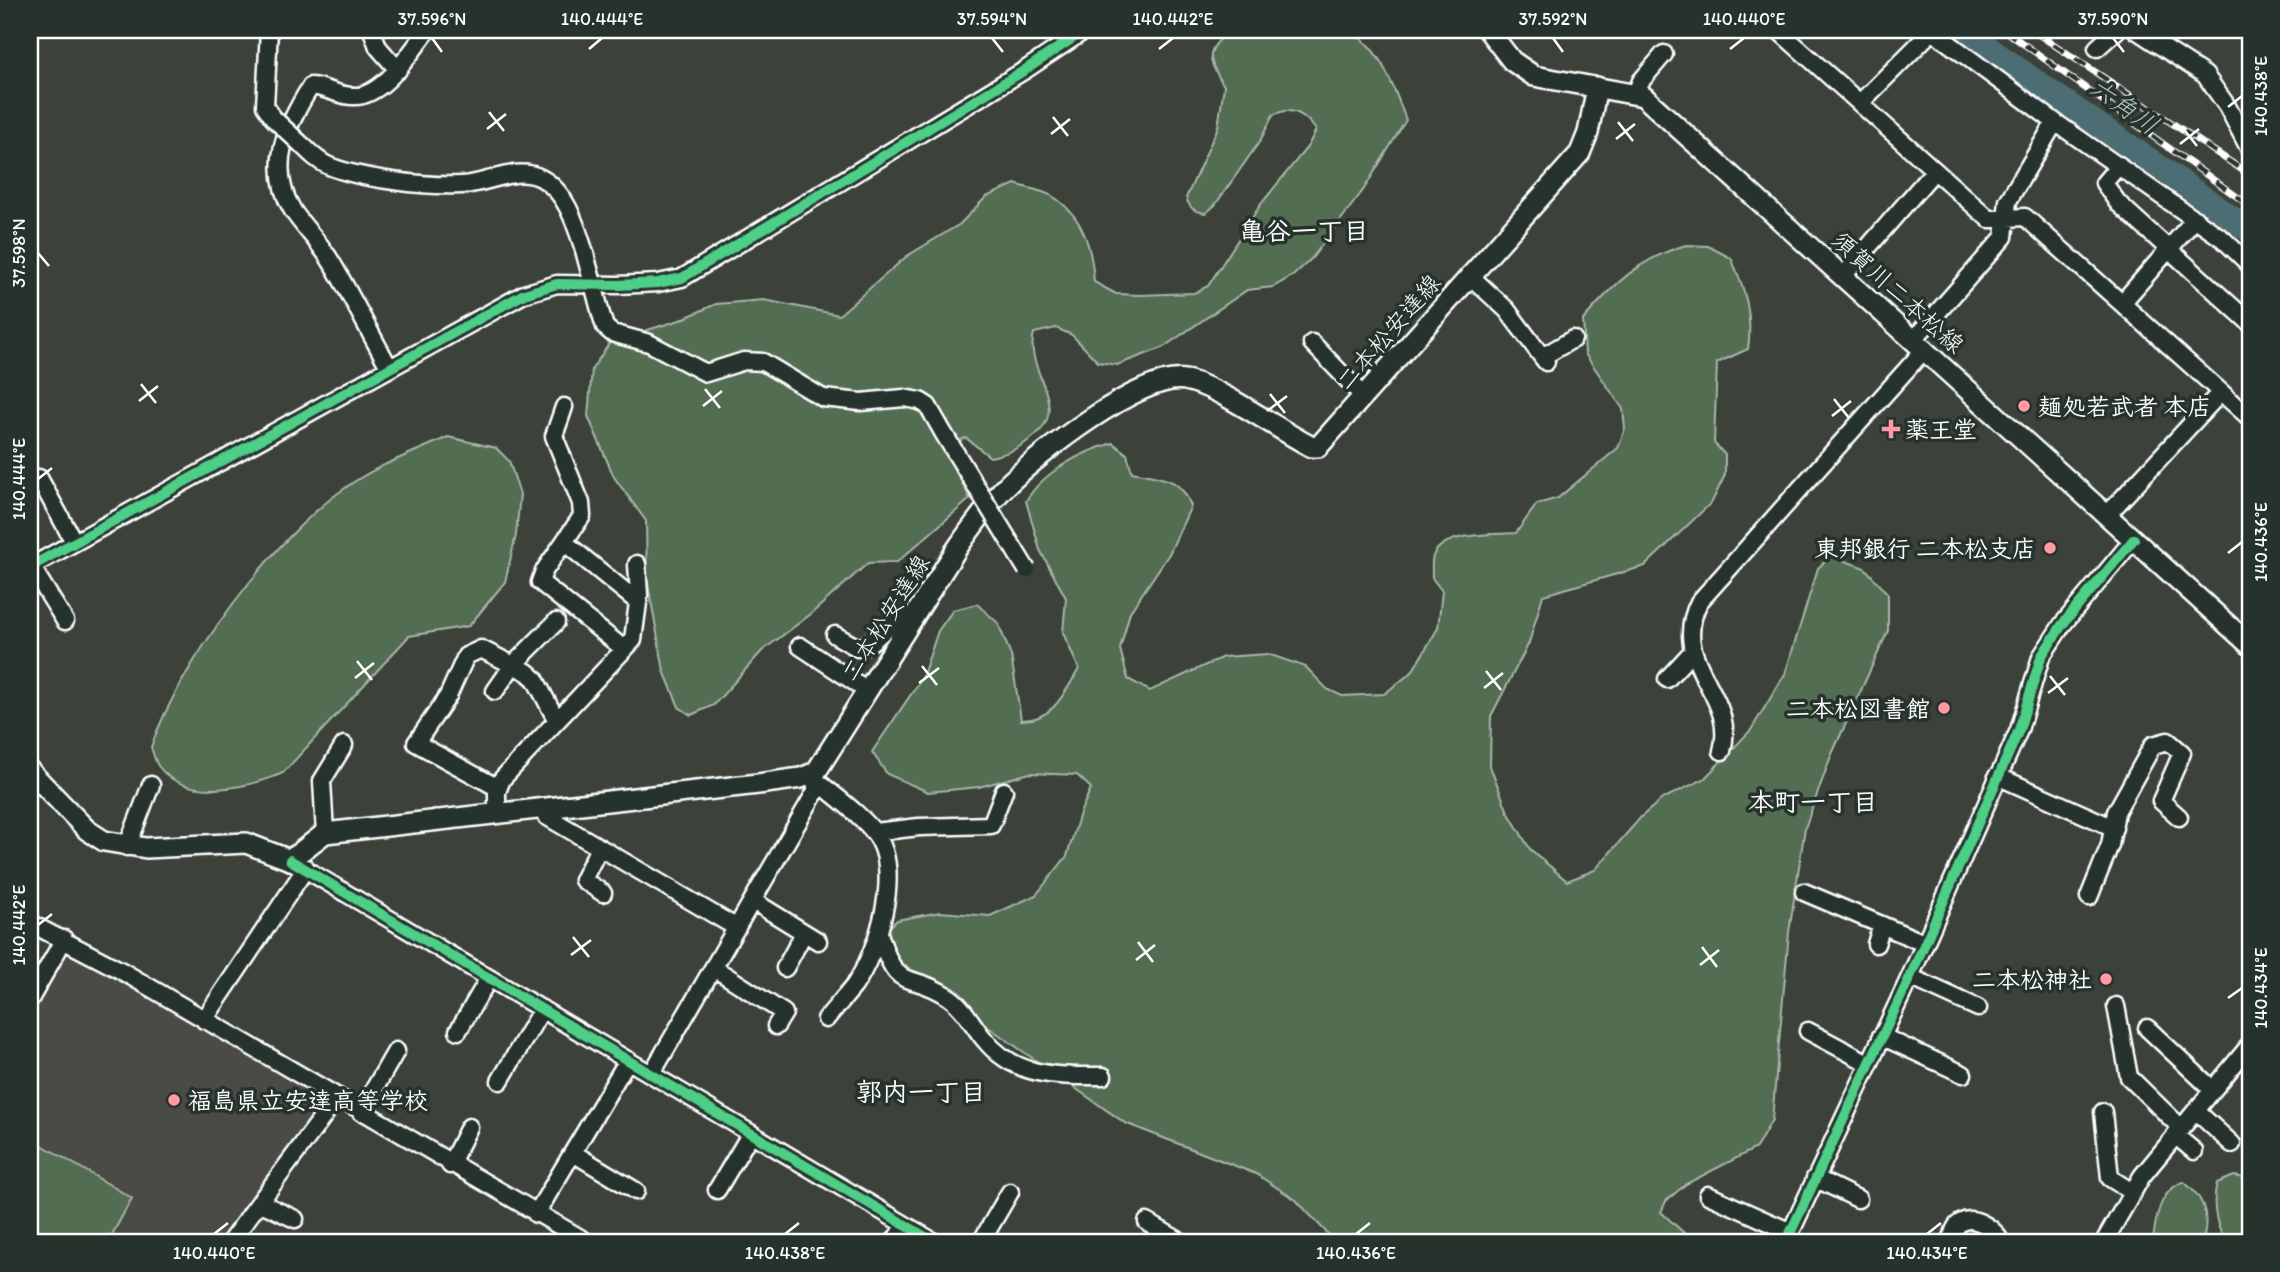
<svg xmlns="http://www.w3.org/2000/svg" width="2280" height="1272" viewBox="0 0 2280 1272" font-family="Itim,'Klee One',sans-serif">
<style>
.built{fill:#4c4c44}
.green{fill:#526d53;stroke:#a8b6a9;stroke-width:2}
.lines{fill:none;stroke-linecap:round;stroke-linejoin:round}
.river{stroke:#4c6d73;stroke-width:24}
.minor-casing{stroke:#fff;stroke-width:21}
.major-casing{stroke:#fff;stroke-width:24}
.minor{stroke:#26332d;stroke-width:16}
.major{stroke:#26332d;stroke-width:19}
.rail-casing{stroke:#fff;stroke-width:7}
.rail{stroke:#26332d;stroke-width:4.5;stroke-dasharray:13;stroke-linecap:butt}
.minor-bridge-casing{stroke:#fff;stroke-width:21;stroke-linecap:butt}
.minor-bridge{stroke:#26332d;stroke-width:16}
.cycleway-casing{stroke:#26332d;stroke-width:15}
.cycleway{stroke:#4dcf88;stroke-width:10}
.ticks{fill:none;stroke:#fff;stroke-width:2.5}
.poi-dot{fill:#ff9aa2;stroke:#26332d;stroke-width:2.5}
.labels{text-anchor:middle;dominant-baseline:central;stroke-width:7;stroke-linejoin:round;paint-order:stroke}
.street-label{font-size:24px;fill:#fff;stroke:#26332d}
.poi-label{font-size:24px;font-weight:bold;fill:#fff;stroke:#26332d;text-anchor:start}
.water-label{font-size:26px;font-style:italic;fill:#aebdc0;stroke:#26332d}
.neighbourhood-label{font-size:26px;font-weight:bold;fill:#fff;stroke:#26332d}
.neatline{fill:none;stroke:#fff;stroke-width:2.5}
.ticks-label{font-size:18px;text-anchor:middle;fill:#fff}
</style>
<rect width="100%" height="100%" fill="#3c423a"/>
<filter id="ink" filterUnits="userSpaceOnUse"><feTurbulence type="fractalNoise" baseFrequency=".0143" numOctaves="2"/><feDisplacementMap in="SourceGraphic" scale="14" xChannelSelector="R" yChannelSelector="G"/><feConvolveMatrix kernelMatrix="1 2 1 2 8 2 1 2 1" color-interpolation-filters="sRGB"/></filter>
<g filter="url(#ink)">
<!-- built -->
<path class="built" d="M 66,952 L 316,1095 L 320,1106 L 221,1242 L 30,1242 L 30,1009 Z"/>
<!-- green -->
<path class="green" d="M 1230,30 L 1347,30 C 1380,44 1394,88 1406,120 L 1364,189 L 1312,258 L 1294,275 L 1273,287 L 1247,290 L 1162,348 L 1117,365 L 1098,362 L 1072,335 L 1056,328 L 1034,333 C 1023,372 1076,409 1029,440 C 1016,450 1006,454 990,457 L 966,438 L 945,446 L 970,499 L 897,562 L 868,563 L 811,614 L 762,651 L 714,705 L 691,715 L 679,707 L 664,671 L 647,579 L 646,521 L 614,477 L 588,416 L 592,369 L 611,341 L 680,320 L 716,304 L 764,300 L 839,315 L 907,256 L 960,224 L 986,197 L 1015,184 C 1026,188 1042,190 1052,196 C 1083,215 1092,248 1094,282 L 1116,294 L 1140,295 L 1194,293 L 1208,286 L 1261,204 L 1308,146 L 1316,130 C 1304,113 1291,106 1273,115 L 1260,141 L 1215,205 L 1206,213 C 1195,212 1190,209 1186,198 L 1218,127 L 1224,86 C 1207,57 1204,53 1230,30 Z
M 1686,245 L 1708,246 L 1731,258 C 1745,289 1753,314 1748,349 L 1717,363 L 1714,443 L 1725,455 L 1725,475 L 1712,502 L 1645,566 L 1543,595 L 1529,643 L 1491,716 L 1490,766 L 1508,812 L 1530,849 L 1567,881 L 1595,870 L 1641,817 L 1662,799 L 1704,779 L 1751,730 L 1785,674 L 1818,568 L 1831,556 L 1865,568 L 1888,594 L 1888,631 L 1831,756 L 1805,828 L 1789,932 L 1772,1120 L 1756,1148 L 1686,1184 L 1666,1201 L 1661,1212 L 1694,1242 L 1330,1242 L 1328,1234 L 1296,1200 L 1256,1174 L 1125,1123 L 984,1024 L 949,986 L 910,969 L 896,958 L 887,942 L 888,929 L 897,920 L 940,912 L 990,916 L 1036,895 L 1067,856 L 1080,813 L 1091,788 L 1077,775 L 1030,773 L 979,787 L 928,792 L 887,774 L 872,752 L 922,678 L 938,631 L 953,610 L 977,604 L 998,623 L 1011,655 L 1021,720 C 1052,721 1064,694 1079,669 L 1063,633 L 1066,598 L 1040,550 L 1026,501 C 1043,472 1081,452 1113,443 L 1127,454 L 1132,472 C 1160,478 1180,476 1191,506 L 1169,554 L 1130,612 L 1120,649 L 1128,679 L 1150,691 L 1223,657 L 1268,654 L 1306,667 L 1327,689 L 1342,696 L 1384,694 L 1412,672 L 1438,628 L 1442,591 L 1432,578 C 1432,572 1431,562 1433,556 C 1443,531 1493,535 1516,533 L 1537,504 L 1558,498 L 1618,448 L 1625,428 L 1623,409 L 1585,354 L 1583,320 C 1614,284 1640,258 1686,245 Z
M 448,437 L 496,448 L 509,461 L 520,494 L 516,535 L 505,582 L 469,626 L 409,636 L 283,773 C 249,787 187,803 159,767 C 155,762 153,753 151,747 C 180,664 275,535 348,486 C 377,465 416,452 448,437 Z
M 30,1138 L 132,1198 L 108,1242 L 30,1242 Z
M 2234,1176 L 2250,1179 L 2250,1242 L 2224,1239 C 2215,1223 2212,1201 2217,1183 Z
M 2184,1182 C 2203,1197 2209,1212 2204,1236 L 2197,1242 L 2153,1242 C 2155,1219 2160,1189 2184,1182 Z"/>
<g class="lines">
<!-- river -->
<path class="river" d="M 1964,30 C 2057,99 2156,162 2250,231"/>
<defs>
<path id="minor" d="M 269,30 L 265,106 L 274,119
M 372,30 L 378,47 L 398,70
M 1778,30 L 1989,219 L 2025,217 L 2250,418
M 1931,30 L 2055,122 L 2223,239 L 2250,265
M 2136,30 L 2205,75 L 2227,106 L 2250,150
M 2097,48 L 2117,30
M 1636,93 L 1641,81 L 1664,54
M 1860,103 L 1932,31
M 303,146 C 311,154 319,162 329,166 C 361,179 427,187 462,185 C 488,184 516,165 541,178 C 566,191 576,225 584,250
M 2119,165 L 2104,183 L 2118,203 L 2250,323
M 1469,275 L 1507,310 L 1546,362
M 1843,276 L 1934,171
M 2122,303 L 2195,219
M 601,314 L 605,327 L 612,333 L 649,343 L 706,373 L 744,361 L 763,362 L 823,398 L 861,402 L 904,398 L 920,401 L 928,406 L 944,434
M 1914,339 L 2004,237 L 2008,201 L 2055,122
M 1312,343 L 1364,397
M 1542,357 L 1573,339
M 389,367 C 370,333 352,297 332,263 C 321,244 305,229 293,211 C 266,167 287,124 311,86 C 325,87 339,96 353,96 C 383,98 412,50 428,30
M 564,407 L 554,436 L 581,503 L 582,516 L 564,542
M 39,478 L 74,542
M 2107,515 L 2221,392
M 31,566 L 65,621
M 30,567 L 524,294 L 557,284 L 618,285 L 658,283 L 682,278 L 1025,70 L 1085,30
M 835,635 L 858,648 C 881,642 881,621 913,619
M 800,646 L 868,691
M 624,649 L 540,582 L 544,571 L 564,542 L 638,602
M 1667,679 L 1692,652
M 495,691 L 513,665 L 556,622
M 1722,751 C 1738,693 1668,665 1699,602 L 1925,349
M 1997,776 L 2114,828
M 817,781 C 836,797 859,813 874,832 C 904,869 878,951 854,986 C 845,997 835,1008 826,1019
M 498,788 L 416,743 L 448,696 L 466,656 L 481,649 L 527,672 L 535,679 L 556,719
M 541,809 L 546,816 L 737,928
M 497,813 L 497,792 L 502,779 L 633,640 L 639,595 L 637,564
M 875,832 L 919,827 L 991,825 L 1004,791
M 325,833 L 322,781 L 344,745
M 127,847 L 151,785
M 599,848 L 583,880 L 603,893
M 290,860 L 934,1242
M 1804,892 L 1924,943
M 2089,897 L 2110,845 L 2116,812 L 2153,745 L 2168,741 L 2182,753 L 2161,801 L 2179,817
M 753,901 L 818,941
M 30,923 L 120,970 L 587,1242
M 879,933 C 899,998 906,968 949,997 C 964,1007 973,1026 984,1039 C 1015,1078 1058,1076 1103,1076
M 1876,944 L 1882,925
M 714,968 L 784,1013 L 776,1026
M 785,968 L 804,933
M 1910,977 L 1978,1008
M 30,999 L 64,939
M 2116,1006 L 2129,1077 L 2181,1128
M 204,1020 L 306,868
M 2147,1028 L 2213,1090
M 458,1031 L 489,978
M 1808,1031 L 1868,1063
M 1881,1036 L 1963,1074
M 652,1073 L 816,791 L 816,772
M 500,1081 L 542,1009
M 2196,1111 L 2232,1144
M 361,1112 L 396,1051
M 2103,1112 L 2110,1178 L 2132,1192
M 2175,1135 L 2194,1151
M 573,1153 L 636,1191
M 450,1165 L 469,1127
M 1815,1178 L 1858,1199
M 717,1190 L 751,1133
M 1708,1195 L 1791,1232
M 261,1203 L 295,1219
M 536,1214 L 628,1060
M 1147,1222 L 1181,1242
M 230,1242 L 337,1098
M 894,1242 L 905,1225
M 981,1242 L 1010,1192
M 1786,1242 L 1910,977 L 2019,730 L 2041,657 L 2062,625 L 2134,539
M 1951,1242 C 1953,1235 1954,1225 1962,1222 C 1975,1215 1997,1230 2000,1242
M 2104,1242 L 2142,1176 L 2250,1045"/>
<path id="major" d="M 1488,30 L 1512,61 L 1534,76 L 1643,96 L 2250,645
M 30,771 L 87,830 L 104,841 L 146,848 L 246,843 L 290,860 L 325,833 L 758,784 L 801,778 L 816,772 L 956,550 C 971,528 987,506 1005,487 C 1036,456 1142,372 1185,380 C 1217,385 1280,431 1312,447 L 1318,447 L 1580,153 L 1588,133 L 1597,87"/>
</defs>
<!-- minor casing -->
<use href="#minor" class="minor-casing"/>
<!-- major casing -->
<use href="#major" class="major-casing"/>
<!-- minor -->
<use href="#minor" class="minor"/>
<!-- major -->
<use href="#major" class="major"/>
<defs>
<path id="rail" d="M 2004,30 L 2250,206
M 2032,30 L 2250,175"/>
</defs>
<!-- rail casing -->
<use href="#rail" class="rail-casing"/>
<!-- rail -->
<use href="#rail" class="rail"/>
<defs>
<path id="minor-bridge" d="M 274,119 L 303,146
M 584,250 L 601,314
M 944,434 L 1027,570"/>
</defs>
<!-- minor-bridge casing -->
<use href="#minor-bridge" class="minor-bridge-casing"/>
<!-- minor-bridge -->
<use href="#minor-bridge" class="minor-bridge"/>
<defs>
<path id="cycleway" d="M 30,567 L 524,294 L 557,284 L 618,285 L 658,283 L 682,278 L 1025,70 L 1085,30
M 290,860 L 934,1242
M 1786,1242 L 1910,977 L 2019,730 L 2041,657 L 2062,625 L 2134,539"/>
</defs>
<!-- cycleway casing -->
<use href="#cycleway" class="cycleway-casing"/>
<!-- cycleway -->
<use href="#cycleway" class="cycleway"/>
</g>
</g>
<!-- ticks -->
<path class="ticks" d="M 432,38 L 442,52M 992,38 L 1003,52M 1553,38 L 1563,52M 2113,38 L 2124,52M 589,49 L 602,38M 1159,49 L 1173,38M 1730,49 L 1744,38M 2228,107 L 2242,96M 489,112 L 504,131M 1053,117 L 1068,136M 1618,122 L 1633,141M 2182,127 L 2197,146M 487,129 L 506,114M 1051,134 L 1070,119M 1616,139 L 1635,124M 2180,144 L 2199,129M 38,253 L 49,266M 141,384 L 156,403M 705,389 L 720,408M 1270,394 L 1285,413M 1834,399 L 1849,418M 139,401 L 158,386M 703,406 L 722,391M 1267,411 L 1287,396M 1832,416 L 1851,401M 38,479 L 52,468M 2228,553 L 2242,542M 357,661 L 372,680M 922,666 L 937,685M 1486,671 L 1501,690M 2050,676 L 2065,695M 355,678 L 374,663M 919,683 L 939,668M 1484,688 L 1503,673M 2048,693 L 2068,678M 38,925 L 52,914M 573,937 L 589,957M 1138,942 L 1153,962M 1702,947 L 1717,967M 571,955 L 591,940M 1136,960 L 1155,945M 1700,965 L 1719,950M 2228,998 L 2242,988M 214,1234 L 228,1223M 785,1234 L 799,1223M 1356,1234 L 1370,1223M 1927,1234 L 1941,1223"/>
<!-- markers -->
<g class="poi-dot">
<circle cx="2024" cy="406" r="7"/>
<path d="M1887.5 418.5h7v7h7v7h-7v7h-7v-7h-7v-7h7z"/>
<circle cx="2050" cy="548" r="7"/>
<circle cx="1944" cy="708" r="7"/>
<circle cx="2106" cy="979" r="7"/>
<circle cx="174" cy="1100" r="7"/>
</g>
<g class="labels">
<!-- street labels -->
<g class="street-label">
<text transform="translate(1898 292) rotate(42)">須賀川二本松線</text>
<text transform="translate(1388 332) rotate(-49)">二本松安達線</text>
<text transform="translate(885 618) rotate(-58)">二本松安達線</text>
</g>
<!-- poi labels -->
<g class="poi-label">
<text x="2038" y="406">麺処若武者 本店</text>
<text x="1905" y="429">薬王堂</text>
<text x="2036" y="548" text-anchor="end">東邦銀行 二本松支店</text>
<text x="1930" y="708" text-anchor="end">二本松図書館</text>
<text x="2092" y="979" text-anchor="end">二本松神社</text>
<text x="188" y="1100">福島県立安達高等学校</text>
</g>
<!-- water labels -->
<g class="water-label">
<text transform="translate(2124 106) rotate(35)">六角川</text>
</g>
<!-- neighbourhood labels -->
<g class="neighbourhood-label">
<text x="1304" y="231">亀谷一丁目</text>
<text x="1813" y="802">本町一丁目</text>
<text x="921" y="1092">郭内一丁目</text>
</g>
</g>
<!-- margin -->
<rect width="2280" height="1272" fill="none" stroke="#26332d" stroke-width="77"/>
<rect x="38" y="38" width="2204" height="1196" class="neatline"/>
<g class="ticks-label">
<text x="432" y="25">37.596°N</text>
<text x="602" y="25">140.444°E</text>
<text x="992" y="25">37.594°N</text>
<text x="1173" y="25">140.442°E</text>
<text x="1553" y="25">37.592°N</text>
<text x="1744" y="25">140.440°E</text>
<text x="2113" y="25">37.590°N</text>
<text transform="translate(2261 96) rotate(-90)" y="6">140.438°E</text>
<text transform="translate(19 253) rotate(-90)" y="6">37.598°N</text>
<text transform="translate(19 479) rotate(-90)" y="6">140.444°E</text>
<text transform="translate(2261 542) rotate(-90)" y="6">140.436°E</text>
<text transform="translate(19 925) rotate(-90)" y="6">140.442°E</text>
<text transform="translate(2261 988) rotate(-90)" y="6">140.434°E</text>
<text x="214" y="1259">140.440°E</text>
<text x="785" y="1259">140.438°E</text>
<text x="1356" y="1259">140.436°E</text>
<text x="1927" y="1259">140.434°E</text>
</g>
</svg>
